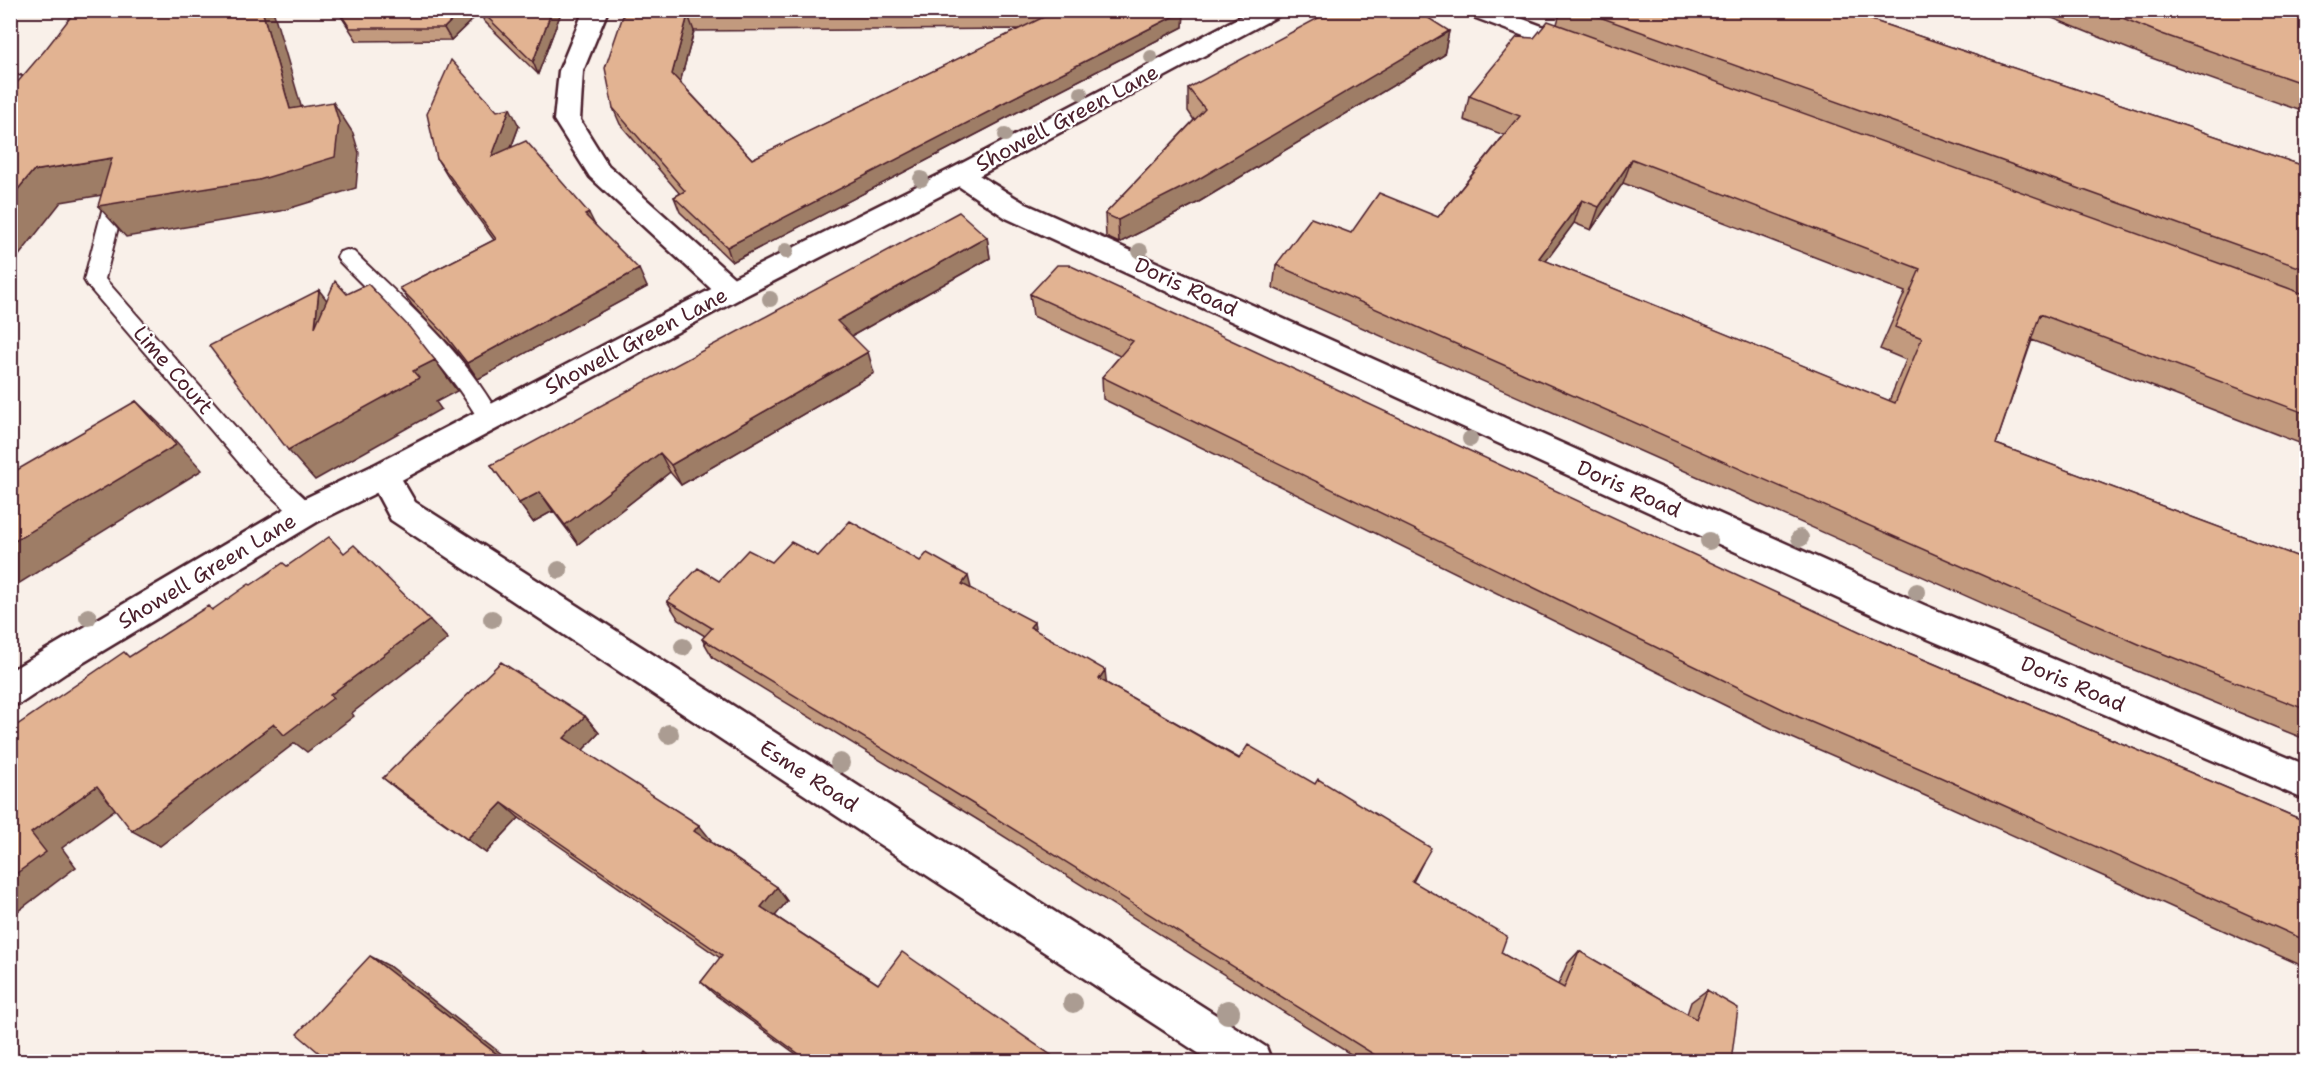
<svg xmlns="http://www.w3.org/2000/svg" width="2317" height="1072" viewBox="0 0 2317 1072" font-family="'Shantell Sans',sans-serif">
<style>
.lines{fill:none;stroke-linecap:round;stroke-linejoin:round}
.lane-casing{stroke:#4a1f2b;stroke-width:4}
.street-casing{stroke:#4a1f2b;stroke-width:5}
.secondary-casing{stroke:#4a1f2b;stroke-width:5}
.lane{fill:#fff;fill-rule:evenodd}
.street{fill:#fff;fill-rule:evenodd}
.secondary{fill:#fff;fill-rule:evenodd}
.tree{fill:#ab9c92}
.wall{fill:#c29a7e;stroke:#4a1f2b;stroke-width:1.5;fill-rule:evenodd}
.shaded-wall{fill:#9e7d66;stroke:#4a1f2b;stroke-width:1.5}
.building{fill:#e2b392;stroke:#4a1f2b;stroke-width:1.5;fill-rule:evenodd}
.labels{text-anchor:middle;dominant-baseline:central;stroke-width:4.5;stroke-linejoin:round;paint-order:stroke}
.street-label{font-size:21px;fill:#4a1f2b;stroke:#fff}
</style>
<rect width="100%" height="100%" fill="#f9f0e9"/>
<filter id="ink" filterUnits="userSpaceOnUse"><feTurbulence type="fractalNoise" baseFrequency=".0167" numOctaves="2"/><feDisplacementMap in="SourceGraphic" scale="12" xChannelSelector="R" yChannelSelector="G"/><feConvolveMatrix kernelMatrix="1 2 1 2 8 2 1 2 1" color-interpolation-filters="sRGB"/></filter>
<g filter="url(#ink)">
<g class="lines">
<defs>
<path id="lane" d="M 113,200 L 120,202 L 123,207 L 105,279 L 269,465 L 313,506 L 317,513 L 313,520 L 305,523 L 297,520 L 253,479 L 87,285 L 84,280 L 103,207 L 106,202 Z
M 347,250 L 354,252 C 407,304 465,352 500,418 L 497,424 L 489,427 L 481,424 C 446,361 390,313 340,262 L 337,257 L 340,252 Z"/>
<path id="street" d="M 584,10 L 608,10 L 583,71 L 580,120 L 608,165 L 741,284 L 745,291 L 741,298 L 731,301 L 721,298 L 590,177 L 554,120 L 559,71 Z
M 1464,10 L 1499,10 L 1590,44 L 1593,49 L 1590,54 L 1581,56 L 1572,54 L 1468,15 Z
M 10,75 L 30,78 L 34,84 L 30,90 L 10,91 Z
M 960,166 L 969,169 L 1026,204 L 1924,605 L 2306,765 L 2306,800 L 1900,627 L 1006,218 L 951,181 L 947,175 L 951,169 Z
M 383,462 L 394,466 L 415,502 L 1266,1047 L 1272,1062 L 1212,1062 L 876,842 L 391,520 L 367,475 L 372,466 Z"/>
<path id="secondary" d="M 1253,10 L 1284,10 L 1280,15 L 969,181 L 741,298 L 394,484 L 317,522 L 66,673 L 23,702 L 10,707 L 10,671 L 293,504 L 372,466 L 721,284 L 951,169 Z"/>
</defs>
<!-- lane casing -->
<use href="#lane" class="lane-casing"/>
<!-- street casing -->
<use href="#street" class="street-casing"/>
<!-- secondary casing -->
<use href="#secondary" class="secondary-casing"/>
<!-- lane -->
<use href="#lane" class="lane"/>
<!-- street -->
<use href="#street" class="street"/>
<!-- secondary -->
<use href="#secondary" class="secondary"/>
</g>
<!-- trees -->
<g class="tree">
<circle cx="1151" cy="57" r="7"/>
<circle cx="1081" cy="93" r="7"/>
<circle cx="1005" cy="135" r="7"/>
<circle cx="921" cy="179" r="8"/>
<circle cx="786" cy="251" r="8"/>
<circle cx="1140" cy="251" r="8"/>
<circle cx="770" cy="299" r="8"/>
<circle cx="1470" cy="439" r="8"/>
<circle cx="1800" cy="538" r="9"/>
<circle cx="1709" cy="541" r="9"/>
<circle cx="559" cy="570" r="9"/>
<circle cx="1917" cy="592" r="9"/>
<circle cx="88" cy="617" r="9"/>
<circle cx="492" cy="619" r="9"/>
<circle cx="683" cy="647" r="9"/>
<circle cx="669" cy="734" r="10"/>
<circle cx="840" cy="763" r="10"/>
<circle cx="1073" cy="1003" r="10"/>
<circle cx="1228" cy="1012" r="12"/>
</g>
<!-- wall -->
<path class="wall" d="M 337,10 L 562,10 L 538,74 L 484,21 L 480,12 L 451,40 L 357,41 Z
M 625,10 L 1184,11 L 1183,27 L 1000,121 L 1000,122 L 732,262 L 680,212 L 674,197 L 680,194 L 620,124 L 613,108 ZM 1020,29 L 752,159 L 680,82 L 694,31 Z
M 1561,10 L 1842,10 L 2307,167 L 2307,446 L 2032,340 L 1996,444 L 2307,560 L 2307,740 L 2117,663 L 1273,288 L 1276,265 L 1351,233 L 1438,217 L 1504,135 L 1464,120 L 1469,96 L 1534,38 L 1557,24 ZM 1623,183 L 1905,292 L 1880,349 L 1906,360 L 1889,401 L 1546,261 L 1574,223 L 1591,230 Z
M 2047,10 L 2307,10 L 2307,113 L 2146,56 L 2045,15 Z
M 1449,31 L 1444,55 L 1197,203 L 1119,243 L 1106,237 L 1105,214 L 1194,120 L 1188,111 L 1188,88 Z
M 497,111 L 519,126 L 511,148 L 595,225 L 647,287 L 478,379 L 454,349 L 412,305 L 400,288 L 494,240 L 448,177 L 437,159 Z
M 987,237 L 990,258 L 852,336 L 874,373 L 681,485 L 670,472 L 578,544 L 553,511 L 533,522 L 491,465 Z
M 1030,294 L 1878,640 L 2307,822 L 2307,968 L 1919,793 L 1783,734 L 1103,399 L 1102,377 L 1120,356 L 1033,316 Z
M 818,556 L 920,561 L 971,589 L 1035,630 L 1106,683 L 1423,862 L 1413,882 L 1501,953 L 1558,985 L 1567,964 L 1579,951 L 1687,1014 L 1691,1002 L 1707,990 L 1731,1062 L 1363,1062 L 978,820 L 713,658 L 702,639 L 705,636 L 679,620 L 667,601 L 719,581 L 772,562 Z
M 585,716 L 599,733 L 583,750 L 711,840 L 710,841 L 777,887 L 787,901 L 775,916 L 878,984 L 1061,1062 L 807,1062 L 714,994 L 701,982 L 720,958 L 519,818 L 486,853 L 403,794 L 383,778 Z"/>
<!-- shaded-wall -->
<path class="shaded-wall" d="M 262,10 L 273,10 L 311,140 L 290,109 Z
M 462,10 L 479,10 L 480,12 L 451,40 L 444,28 Z
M 552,10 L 562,10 L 538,74 L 533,62 Z
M 1184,11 L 1183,27 L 1000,121 L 1000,122 L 732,262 L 727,247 L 997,106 Z
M 688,15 L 694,31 L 678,90 L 672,74 Z
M 1449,31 L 1444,55 L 1197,203 L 1119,243 L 1118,220 Z
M 333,102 L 353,133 L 359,153 L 356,188 L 281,211 L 126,237 L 98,206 Z
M 510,108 L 519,126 L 501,174 L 492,156 Z
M 112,158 L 138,189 L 61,202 L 10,267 L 10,199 L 33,171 Z
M 1632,159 L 1623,183 L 1591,230 L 1599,207 Z
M 1582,200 L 1574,223 L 1531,281 L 1539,258 Z
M 589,213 L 598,231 L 585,215 Z
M 987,237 L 990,258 L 843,341 L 837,321 Z
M 639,269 L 647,287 L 478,379 L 467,363 Z
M 319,290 L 343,321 L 315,327 Z
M 868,352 L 874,373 L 681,485 L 671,465 Z
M 435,360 L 457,391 L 436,402 L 441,409 L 315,480 L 288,450 L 413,371 Z
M 136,401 L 163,427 L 202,470 L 10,589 L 10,544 Z
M 660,453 L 670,472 L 578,544 L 565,525 Z
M 540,492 L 553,511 L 533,522 L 519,503 Z
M 968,576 L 973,596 L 962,584 Z
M 430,620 L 448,639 L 352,713 L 354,716 L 307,752 L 295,743 L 160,846 L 132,831 L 274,724 L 330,695 Z
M 1034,622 L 1037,641 L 1030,627 Z
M 1105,670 L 1107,688 L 1099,679 Z
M 585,716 L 599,733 L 579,754 L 564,738 Z
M 97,786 L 125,802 L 62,848 L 76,867 L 14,914 L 10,912 L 10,878 L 31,833 Z
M 502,803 L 519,818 L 486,853 L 467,839 Z
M 699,825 L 711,840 L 706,845 L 694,831 Z
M 777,887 L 787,901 L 772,920 L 761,907 Z
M 370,956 L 389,966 L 512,1062 L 507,1062 Z"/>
<!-- building -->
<path class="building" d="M 76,10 L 262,10 L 290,109 L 333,102 L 339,122 L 335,157 L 259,180 L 98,206 L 112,158 L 33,171 L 10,199 L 10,91 L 45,50 Z
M 338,10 L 462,10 L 444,28 L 350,28 Z
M 480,10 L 552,10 L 533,62 Z
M 625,10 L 1183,10 L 1184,11 L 997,106 L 998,107 L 727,247 L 674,197 L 685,191 L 613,108 L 605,68 ZM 1052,13 L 752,159 L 672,74 L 688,15 Z
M 1333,10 L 1416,10 L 1449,31 L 1197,180 L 1118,220 L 1105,214 L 1205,109 L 1188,88 Z
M 1580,10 L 1842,10 L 2307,167 L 2307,270 Z
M 2103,10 L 2307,10 L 2307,85 L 2162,34 Z
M 1548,21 L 2307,295 L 2307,414 L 2040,314 L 1996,444 L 2307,560 L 2307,710 L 2141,645 L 1276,265 L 1311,218 L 1351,233 L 1379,193 L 1438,217 L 1520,116 L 1469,96 L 1517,37 L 1534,38 ZM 1632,159 L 1920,269 L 1895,327 L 1922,338 L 1895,403 L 1539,258 L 1582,200 L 1599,207 Z
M 451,60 L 497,111 L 510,108 L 492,156 L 526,141 L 589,213 L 585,215 L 639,269 L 467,363 L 443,332 L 400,288 L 496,239 L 437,159 L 427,114 Z
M 959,212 L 987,237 L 837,321 L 868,352 L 671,465 L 660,453 L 565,525 L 540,492 L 519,503 L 491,465 Z
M 1057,265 L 1069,265 L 1878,640 L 2307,822 L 2307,941 L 1940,777 L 1799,717 L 1102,377 L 1133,341 L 1030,294 Z
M 335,281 L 347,294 L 368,284 L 410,328 L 435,360 L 413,371 L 419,378 L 288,450 L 209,346 L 319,290 L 315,327 Z
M 136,401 L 176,445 L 10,544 L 10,474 Z
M 850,521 L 920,561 L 927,553 L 968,576 L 962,584 L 1034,622 L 1030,627 L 1105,670 L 1099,679 L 1239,759 L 1248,745 L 1315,784 L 1318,779 L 1431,848 L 1412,881 L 1507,936 L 1501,953 L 1564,988 L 1579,951 L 1696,1019 L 1707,990 L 1738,1008 L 1731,1062 L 1386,1062 L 973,804 L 702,639 L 712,628 L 667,601 L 698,568 L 719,581 L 748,550 L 772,562 L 791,542 L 818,556 Z
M 329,537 L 344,553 L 354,545 L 430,620 L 330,695 L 333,698 L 284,735 L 274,724 L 132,831 L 97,786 L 31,833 L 46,852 L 10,878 L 10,730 L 124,652 L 129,657 L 208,606 L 212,610 L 249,584 L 251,585 L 283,563 L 287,566 Z
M 501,662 L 585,716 L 564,738 L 699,825 L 694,831 L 777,887 L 761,907 L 878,984 L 902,952 L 1061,1062 L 810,1062 L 701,982 L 722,955 L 502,803 L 467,839 L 383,778 Z
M 370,956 L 507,1062 L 330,1062 L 297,1034 Z
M 646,1052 L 658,1062 L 639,1062 Z"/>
</g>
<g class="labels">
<!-- street labels -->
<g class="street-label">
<text transform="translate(1067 118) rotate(-28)">Showell Green Lane</text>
<text transform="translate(1186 287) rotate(25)">Doris Road</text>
<text transform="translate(636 341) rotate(-28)">Showell Green Lane</text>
<text transform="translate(173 370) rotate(49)">Lime Court</text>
<text transform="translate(1629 489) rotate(24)">Doris Road</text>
<text transform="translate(207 571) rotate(-31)">Showell Green Lane</text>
<text transform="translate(2073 684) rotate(23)">Doris Road</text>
<text transform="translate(809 776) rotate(33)">Esme Road</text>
</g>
</g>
<!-- margin -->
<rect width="2317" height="1072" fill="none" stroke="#fff" stroke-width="36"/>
<rect x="18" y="18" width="2281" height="1036" fill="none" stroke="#4a1f2b" stroke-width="2" filter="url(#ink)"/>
</svg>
